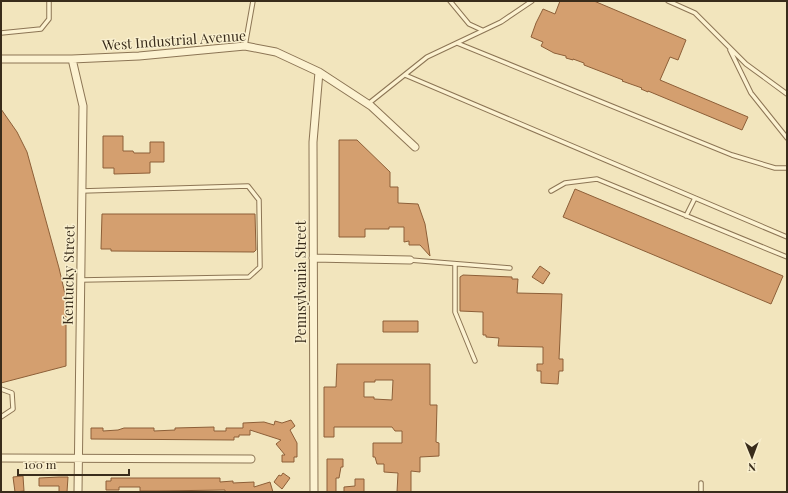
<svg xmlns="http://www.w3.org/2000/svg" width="788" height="493" viewBox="0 0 788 493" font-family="'Playfair Display',serif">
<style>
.building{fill:#d49f6f;stroke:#8d5f38;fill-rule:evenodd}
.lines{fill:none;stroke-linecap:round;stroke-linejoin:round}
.service-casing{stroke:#8c7555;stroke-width:5.5}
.minor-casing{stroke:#8c7555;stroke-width:9}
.service{stroke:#fcf2d1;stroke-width:3.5}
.minor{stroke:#fcf2d1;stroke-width:7}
.labels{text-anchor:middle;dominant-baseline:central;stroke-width:3;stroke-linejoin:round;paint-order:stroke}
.street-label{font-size:14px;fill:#392c1b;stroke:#f9efce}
</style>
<rect width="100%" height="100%" fill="#f2e5bd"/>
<!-- building -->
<path class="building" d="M 560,1 L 594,1 L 686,40 L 678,60 L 670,57 L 660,80 L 748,117 L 742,130 L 648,91 L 648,92 L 641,89 L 642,88 L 622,81 L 623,80 L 584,65 L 584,63 L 573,59 L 573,60 L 566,58 L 566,56 L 554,53 L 541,46 L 543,42 L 531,37 L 536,23 L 543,9 L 555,14 Z
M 1,109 L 17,132 L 27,152 L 59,268 L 65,294 L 66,308 L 66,366 L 1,383 Z
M 103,136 L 123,136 L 123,151 L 133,151 L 134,153 L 150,153 L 150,142 L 164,142 L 164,162 L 150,162 L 150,173 L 114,174 L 114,168 L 103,168 Z
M 339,140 L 357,140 L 390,172 L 390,187 L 398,187 L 398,203 L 418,204 L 425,224 L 430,256 L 420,245 L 409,245 L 409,241 L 404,242 L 404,227 L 389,227 L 389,229 L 365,229 L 365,237 L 339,237 Z
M 575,189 L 783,276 L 771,304 L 563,217 Z
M 102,214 L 255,214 L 256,250 L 254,252 L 111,251 L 111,249 L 101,249 Z
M 540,266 L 550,273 L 543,284 L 532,277 Z
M 463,275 L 512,277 L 512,279 L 518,279 L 517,293 L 562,294 L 559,359 L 563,359 L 563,371 L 559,371 L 558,384 L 541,383 L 541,371 L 537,371 L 537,364 L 543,364 L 543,347 L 498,346 L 499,338 L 486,337 L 486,335 L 483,335 L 483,312 L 460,311 L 460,277 Z
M 383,321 L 418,321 L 418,332 L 383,332 Z
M 337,364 L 430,364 L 430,405 L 437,405 L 436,442 L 439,443 L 439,456 L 420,457 L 420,472 L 411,471 L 411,492 L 397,492 L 398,473 L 384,472 L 384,464 L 377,464 L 375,457 L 373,457 L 373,443 L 402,443 L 402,431 L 395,431 L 392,427 L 334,427 L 334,437 L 324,437 L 324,387 L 336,387 ZM 375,380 L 393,380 L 392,400 L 374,399 L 374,397 L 364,397 L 364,382 L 375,382 Z
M 291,420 L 295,426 L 290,430 L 297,443 L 297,457 L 294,457 L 294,462 L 282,462 L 282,455 L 285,455 L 276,444 L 281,440 L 250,430 L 250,435 L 239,435 L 239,437 L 234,437 L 234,440 L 91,439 L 91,428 L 103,428 L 103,431 L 118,430 L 124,428 L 154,428 L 154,431 L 175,430 L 175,428 L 214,427 L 214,431 L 226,431 L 226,428 L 243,428 L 243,423 L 264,422 L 274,425 L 275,421 L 282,423 Z
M 327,459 L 343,459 L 343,467 L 341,467 L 339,478 L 336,478 L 336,492 L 327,492 Z
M 283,473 L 290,478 L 282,489 L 274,482 L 279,475 L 281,476 Z
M 23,476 L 24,491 L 15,492 L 13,477 Z
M 59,477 L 68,477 L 67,492 L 59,492 L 59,486 L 39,486 L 39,478 Z
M 111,478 L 220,478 L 220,482 L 233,481 L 233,483 L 254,482 L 254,487 L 270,482 L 273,492 L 225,492 L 225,490 L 157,491 L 140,491 L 140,487 L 119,487 L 119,490 L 106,490 L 106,481 L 111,481 Z
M 355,479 L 364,479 L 364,492 L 344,492 L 344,487 L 355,486 Z"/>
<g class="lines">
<defs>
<path id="service" d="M 450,1 L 469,24 L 482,30
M 668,1 L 695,13 L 746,64 L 787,94
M 1,33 L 41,29 L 49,19 L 49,1
M 457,43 L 732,155 L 775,168 L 787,168
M 245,46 L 253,1
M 730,50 L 751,93 L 787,138
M 405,75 L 787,237
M 368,104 L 427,57 L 501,22 L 532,1
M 551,191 L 565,183 L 597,179 L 787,257
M 686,216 L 695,198
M 410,260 L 510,268
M 455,264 L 455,312 L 475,361
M 81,280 L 249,277 L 260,267 L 259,200 L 248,186 L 82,191
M 1,389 L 12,393 L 13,409 L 1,417
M 701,483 L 701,492"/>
<path id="minor" d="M 1,59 L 72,59 L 139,56 L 245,46 L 276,52 L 319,72 L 371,106 L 415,147
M 72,59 L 83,106 L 78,492
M 313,258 L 410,260
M 1,458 L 251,459
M 314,492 L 313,142 L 319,72"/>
</defs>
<!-- service casing -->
<use href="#service" class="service-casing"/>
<!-- minor casing -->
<use href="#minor" class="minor-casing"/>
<!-- service -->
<use href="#service" class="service"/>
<!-- minor -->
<use href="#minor" class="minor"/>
</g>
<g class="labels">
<!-- street labels -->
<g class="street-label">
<text transform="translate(174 40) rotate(-4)">West Industrial Avenue</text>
<text transform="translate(68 275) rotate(-89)">Kentucky Street</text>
<text transform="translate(300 282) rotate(-90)">Pennsylvania Street</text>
</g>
</g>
<!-- border -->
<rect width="788" height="493" fill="none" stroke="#392c1b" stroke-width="4"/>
<!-- north arrow -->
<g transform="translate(752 457) rotate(179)" stroke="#f9efce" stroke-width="3" paint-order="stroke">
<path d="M0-3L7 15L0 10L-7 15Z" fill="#392c1b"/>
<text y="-6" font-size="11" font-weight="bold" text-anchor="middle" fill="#392c1b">N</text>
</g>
<!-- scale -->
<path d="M18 469v6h111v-6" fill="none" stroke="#392c1b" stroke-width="2"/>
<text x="24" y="469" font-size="12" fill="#392c1b" stroke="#f9efce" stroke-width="3" paint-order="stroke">100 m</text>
</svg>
